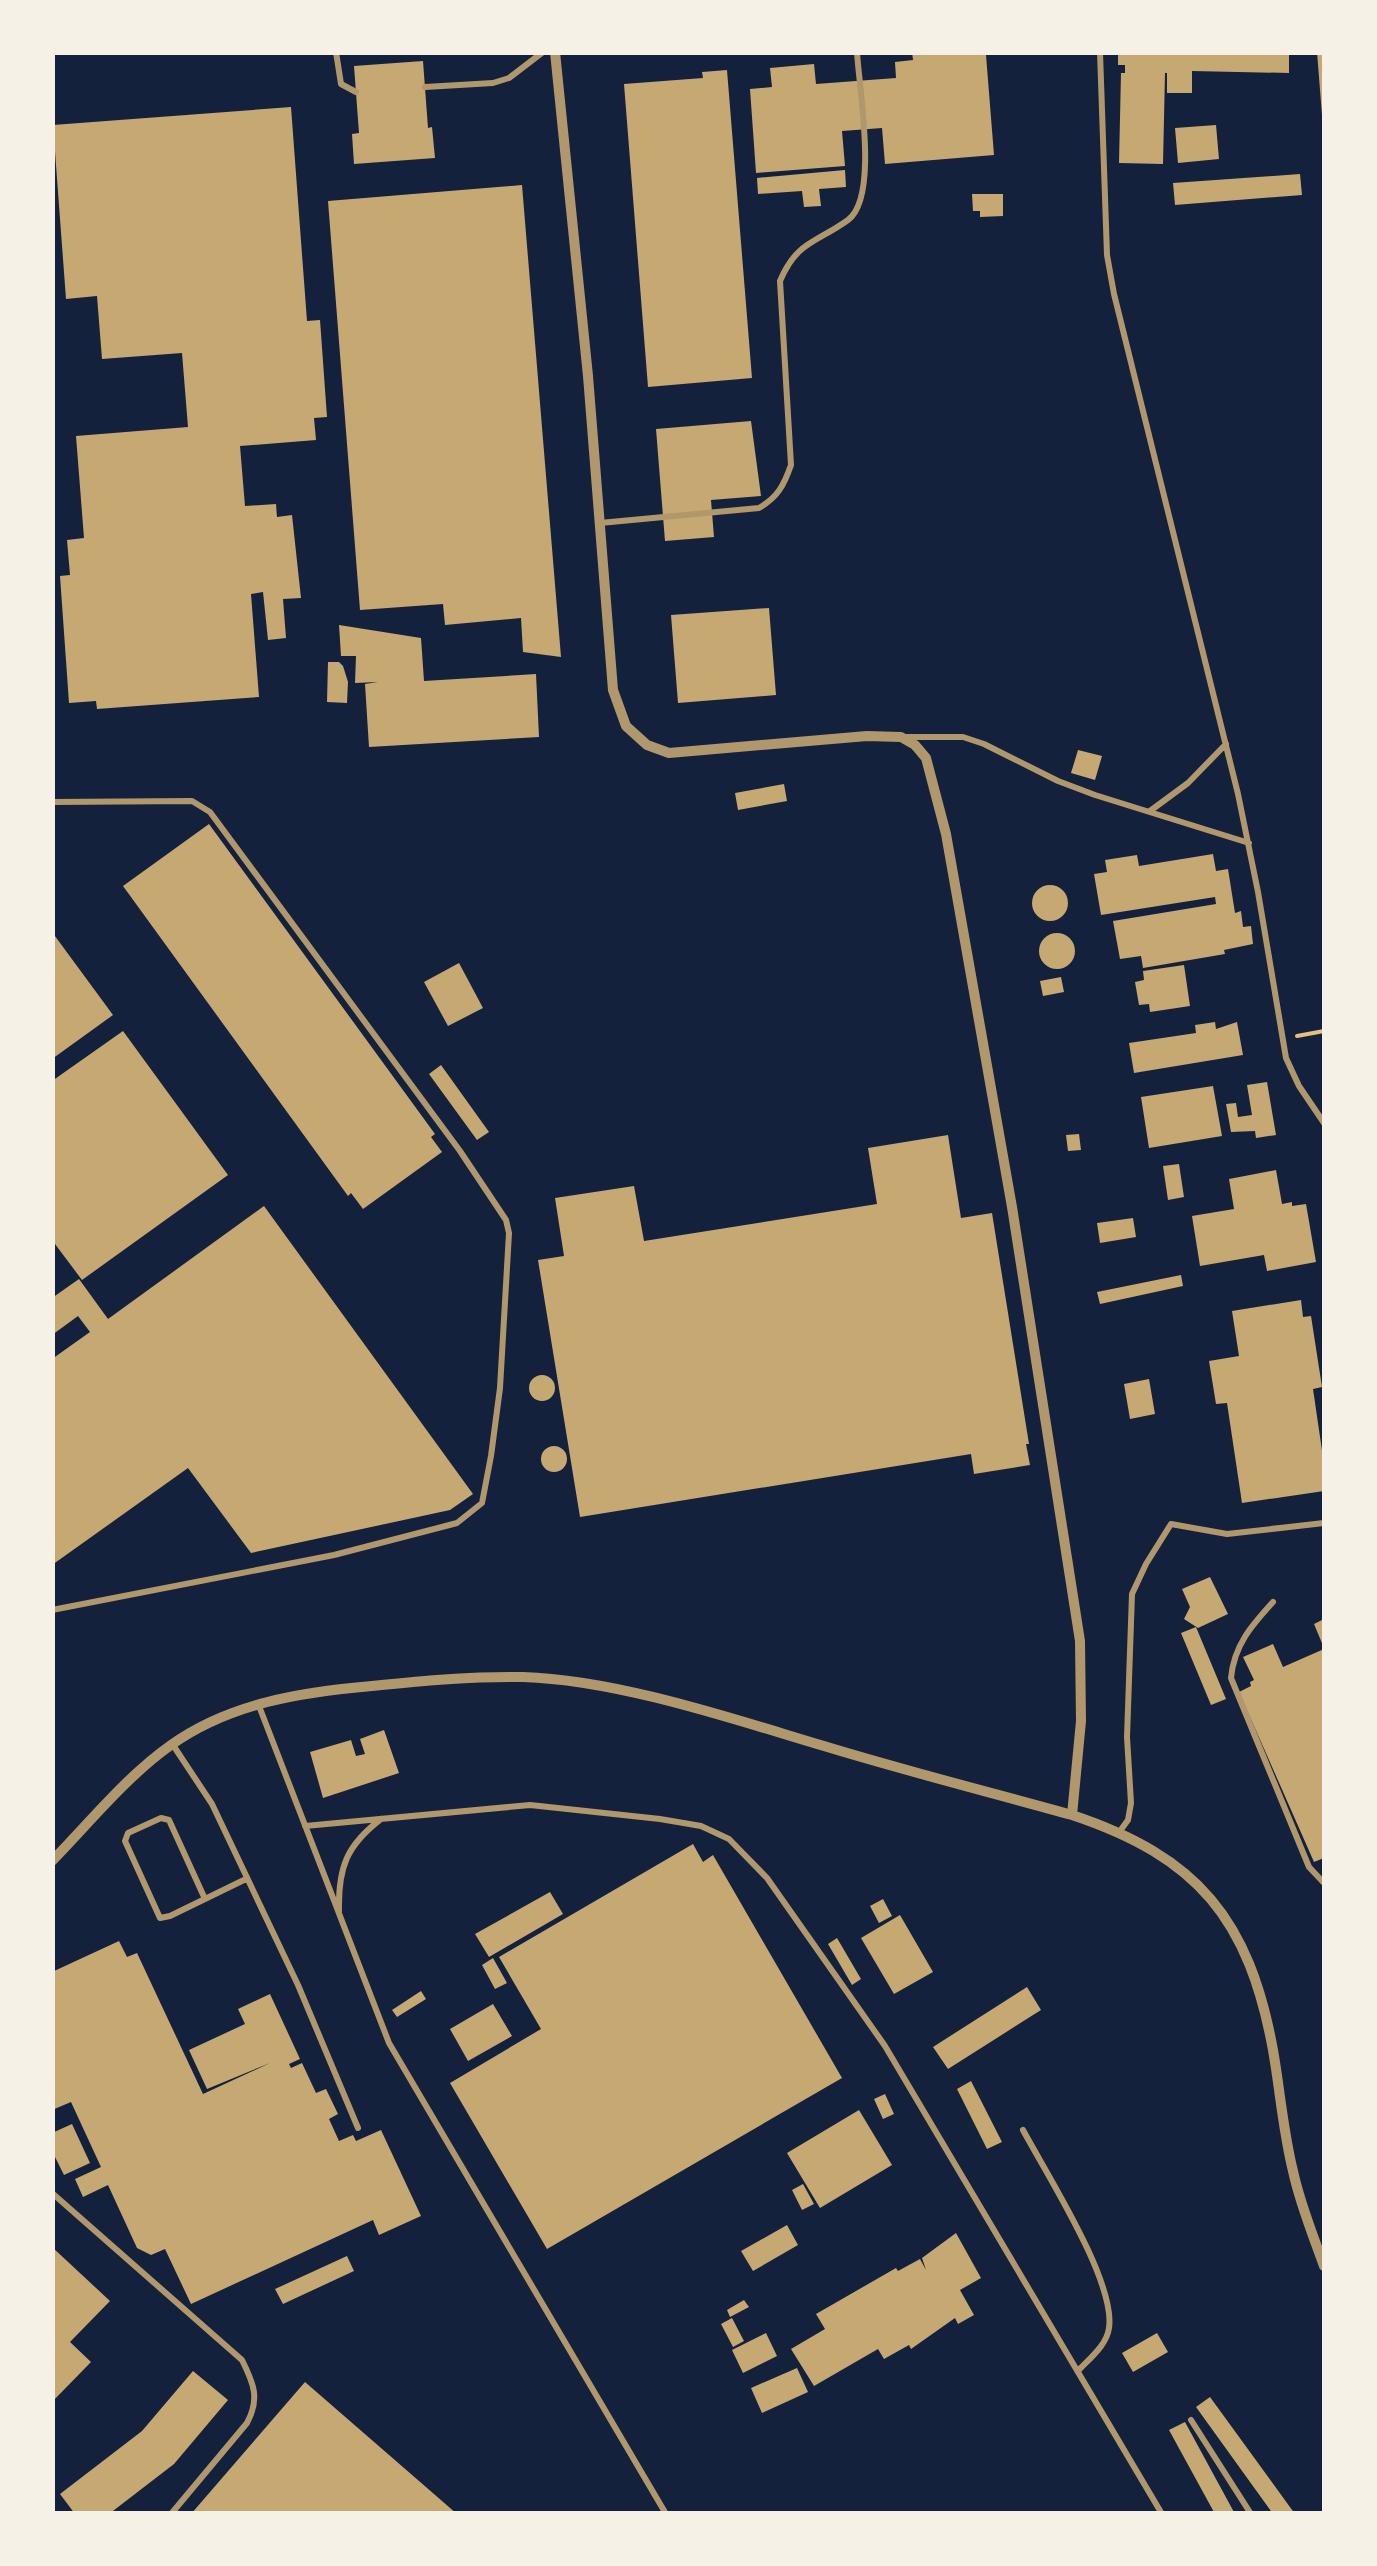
<svg xmlns="http://www.w3.org/2000/svg" width="1377" height="2566" viewBox="0 0 1377 2566" font-family="Merriweather,serif">
<style>
.building{fill:#c6a872}
.lines{fill:none;stroke-linecap:round;stroke-linejoin:round}
.path{stroke:#e5c07b;stroke-width:4}
.service{stroke:#b1986c;stroke-width:6}
.minor{stroke:#b1986c;stroke-width:10}
</style>
<rect width="100%" height="100%" fill="#14213d"/>
<!-- building -->
<path class="building" d="M 912,52 L 986,55 L 994,155 L 885,164 L 882,128 L 842,131 L 845,166 L 756,173 L 750,89 L 772,87 L 770,68 L 814,64 L 816,84 L 896,78 L 895,62 L 913,60 Z
M 1118,52 L 1289,52 L 1289,73 L 1192,71 L 1192,93 L 1167,93 L 1167,73 L 1165,73 L 1163,164 L 1119,163 L 1121,73 L 1125,73 L 1125,65 L 1118,65 Z
M 1317,52 L 1324,52 L 1324,115 L 1322,115 Z
M 423,61 L 428,128 L 432,127 L 435,158 L 354,164 L 352,134 L 359,133 L 354,66 Z
M 727,70 L 752,378 L 648,387 L 624,84 L 703,78 L 702,72 Z
M 291,107 L 307,321 L 320,320 L 327,417 L 314,418 L 316,440 L 240,446 L 245,506 L 276,504 L 277,517 L 292,515 L 301,598 L 283,599 L 286,638 L 268,640 L 263,592 L 251,594 L 259,697 L 97,709 L 96,701 L 69,703 L 60,576 L 70,575 L 67,540 L 84,538 L 76,436 L 188,427 L 182,353 L 102,359 L 97,296 L 66,299 L 53,125 Z
M 1216,125 L 1219,159 L 1178,163 L 1175,128 Z
M 845,170 L 846,187 L 819,189 L 821,206 L 804,207 L 802,191 L 758,194 L 757,178 Z
M 1300,174 L 1302,195 L 1175,205 L 1173,183 Z
M 522,185 L 561,657 L 523,652 L 521,618 L 445,625 L 443,604 L 360,610 L 328,201 Z
M 972,194 L 1003,194 L 1003,216 L 980,217 L 980,211 L 973,211 Z
M 751,421 L 761,496 L 711,500 L 714,537 L 665,541 L 656,429 Z
M 769,608 L 776,695 L 678,703 L 671,615 Z
M 339,625 L 421,638 L 424,681 L 536,674 L 539,737 L 369,747 L 365,684 L 378,682 L 355,683 L 356,656 L 341,656 Z
M 328,662 L 339,662 L 343,666 L 348,682 L 347,703 L 327,702 Z
M 1078,750 L 1102,756 L 1095,780 L 1071,773 Z
M 784,784 L 787,801 L 738,810 L 735,793 Z
M 209,824 L 435,1134 L 431,1137 L 442,1152 L 363,1209 L 351,1193 L 348,1196 L 123,886 Z
M 1213,854 L 1216,871 L 1228,869 L 1235,913 L 1241,911 L 1243,927 L 1251,926 L 1253,944 L 1224,950 L 1225,954 L 1143,968 L 1141,956 L 1120,959 L 1113,921 L 1216,904 L 1215,897 L 1101,915 L 1094,874 L 1107,872 L 1105,860 L 1137,855 L 1139,866 Z
M1032 903a18 18 0 1 1 36 0a18 18 0 1 1-36 0Z
M 52,932 L 113,1015 L 52,1059 Z
M1039 951a18 18 0 1 1 36 0a18 18 0 1 1-36 0Z
M 459,963 L 483,1008 L 448,1026 L 424,982 Z
M 1184,965 L 1190,1006 L 1150,1012 L 1149,1004 L 1139,1005 L 1135,982 L 1144,980 L 1143,971 Z
M 1061,977 L 1064,992 L 1043,996 L 1040,981 Z
M 1215,1022 L 1216,1029 L 1237,1022 L 1243,1055 L 1134,1073 L 1129,1043 L 1196,1033 L 1195,1025 Z
M 123,1031 L 228,1175 L 82,1280 L 52,1240 L 52,1081 Z
M 441,1065 L 489,1132 L 477,1140 L 429,1074 Z
M 1267,1082 L 1276,1135 L 1256,1138 L 1255,1131 L 1231,1132 L 1226,1104 L 1236,1103 L 1238,1117 L 1252,1115 L 1247,1085 Z
M 1213,1086 L 1222,1136 L 1149,1148 L 1141,1097 Z
M 1079,1134 L 1081,1150 L 1068,1151 L 1066,1135 Z
M 948,1135 L 961,1218 L 992,1213 L 1029,1444 L 1026,1444 L 1030,1465 L 974,1474 L 971,1454 L 580,1517 L 538,1260 L 564,1256 L 555,1198 L 634,1186 L 644,1241 L 877,1204 L 868,1148 Z
M 1179,1164 L 1184,1197 L 1168,1200 L 1163,1166 Z
M 1276,1170 L 1282,1204 L 1292,1202 L 1292,1206 L 1306,1204 L 1316,1262 L 1267,1271 L 1264,1255 L 1200,1266 L 1192,1216 L 1234,1209 L 1229,1179 Z
M 264,1206 L 473,1494 L 450,1510 L 251,1553 L 188,1468 L 52,1565 L 52,1359 L 90,1332 L 78,1316 L 52,1335 L 52,1298 L 79,1279 L 108,1319 Z
M 1133,1218 L 1136,1237 L 1100,1243 L 1097,1223 Z
M 1181,1275 L 1183,1286 L 1100,1304 L 1097,1292 Z
M 1301,1300 L 1303,1317 L 1311,1316 L 1322,1387 L 1313,1389 L 1324,1464 L 1324,1491 L 1242,1503 L 1227,1403 L 1216,1404 L 1209,1361 L 1239,1356 L 1232,1311 Z
M529 1388a13 13 0 1 1 26 0a13 13 0 1 1-26 0Z
M 1149,1379 L 1155,1414 L 1130,1419 L 1124,1384 Z
M541 1459a13 13 0 1 1 26 0a13 13 0 1 1-26 0Z
M 1210,1577 L 1228,1614 L 1198,1628 L 1184,1619 L 1190,1607 L 1182,1589 Z
M 1324,1619 L 1324,1648 L 1314,1624 Z
M 1196,1627 L 1226,1699 L 1211,1705 L 1181,1633 Z
M 1273,1644 L 1283,1667 L 1324,1649 L 1324,1858 L 1314,1862 L 1239,1692 L 1251,1686 L 1250,1682 L 1254,1680 L 1243,1657 Z
M 384,1730 L 399,1773 L 323,1798 L 310,1752 L 351,1740 L 356,1756 L 365,1754 L 360,1739 Z
M 693,1844 L 703,1862 L 713,1855 L 842,2078 L 547,2249 L 450,2083 L 541,2029 L 499,1957 Z
M 550,1892 L 563,1914 L 489,1957 L 475,1934 Z
M 883,1899 L 892,1916 L 879,1923 L 870,1906 Z
M 900,1915 L 933,1972 L 894,1994 L 861,1938 Z
M 837,1938 L 861,1979 L 852,1985 L 828,1944 Z
M 119,1941 L 127,1957 L 137,1953 L 203,2094 L 270,2063 L 207,2089 L 189,2050 L 245,2024 L 238,2009 L 270,1994 L 300,2059 L 289,2064 L 291,2068 L 302,2063 L 316,2093 L 326,2089 L 338,2114 L 329,2119 L 339,2141 L 353,2135 L 356,2141 L 381,2130 L 421,2216 L 379,2235 L 373,2220 L 191,2304 L 165,2249 L 151,2255 L 137,2248 L 108,2185 L 83,2197 L 75,2179 L 101,2167 L 71,2102 L 52,2110 L 52,1972 Z
M 493,1958 L 507,1983 L 495,1989 L 482,1965 Z
M 1027,1987 L 1041,2010 L 948,2069 L 933,2047 Z
M 421,1991 L 426,1999 L 397,2017 L 392,2010 Z
M 493,2004 L 512,2036 L 468,2061 L 450,2029 Z
M 971,2081 L 1002,2142 L 987,2149 L 957,2089 Z
M 885,2094 L 894,2114 L 883,2119 L 874,2099 Z
M 859,2110 L 892,2165 L 820,2208 L 787,2153 Z
M 72,2124 L 90,2163 L 64,2175 L 52,2151 L 52,2133 Z
M 803,2184 L 814,2204 L 802,2210 L 792,2190 Z
M 787,2225 L 798,2245 L 753,2271 L 741,2251 Z
M 956,2233 L 981,2278 L 960,2290 L 974,2315 L 958,2324 L 955,2318 L 911,2349 L 909,2345 L 884,2359 L 878,2349 L 814,2386 L 791,2349 L 825,2329 L 816,2314 L 896,2268 L 898,2271 L 920,2259 L 926,2270 L 922,2258 Z
M 52,2247 L 110,2301 L 70,2342 L 91,2362 L 52,2402 Z
M 347,2256 L 354,2271 L 283,2304 L 275,2289 Z
M 744,2300 L 749,2307 L 730,2317 L 727,2310 Z
M 732,2318 L 744,2341 L 733,2347 L 721,2324 Z
M 766,2333 L 777,2356 L 743,2373 L 732,2350 Z
M 1157,2333 L 1168,2352 L 1133,2372 L 1122,2353 Z
M 797,2368 L 808,2392 L 762,2413 L 751,2388 Z
M 193,2371 L 228,2400 L 174,2464 L 109,2514 L 75,2514 L 60,2494 L 142,2431 Z
M 305,2382 L 457,2514 L 191,2514 Z
M 1210,2397 L 1295,2514 L 1273,2514 L 1196,2407 Z
M 1185,2422 L 1235,2514 L 1215,2514 L 1169,2430 Z"/>
<g class="lines">
<!-- path -->
<path class="path" d="M 1297,1036 L 1324,1031"/>
<!-- service -->
<path class="service" d="M 336,52 L 341,84 L 356,92
M 1100,52 L 1107,255 L 1114,294 L 1238,794 L 1258,892 L 1286,1058 L 1299,1086 L 1324,1123
M 425,87 L 493,83 L 509,78 L 543,52
M 600,523 L 759,508 C 778,497 784,485 791,465 L 780,281 C 797,241 816,243 848,220 C 879,197 859,89 857,52
M 902,737 L 963,737 L 984,744 L 1058,781 L 1095,795 L 1249,843
M 52,802 L 192,801 L 210,812 L 460,1151 L 506,1220 L 509,1233 L 500,1388 L 491,1456 L 482,1503 L 457,1523 L 334,1555 L 52,1610
M 1150,811 L 1188,783 L 1226,744
M 1273,1602 C 1252,1625 1234,1645 1231,1678 L 1309,1867 L 1324,1883
M 259,1706 L 389,2043 L 666,2514
M 173,1745 L 212,1804 L 298,1985 L 358,2128
M 305,1826 L 530,1805 L 660,1819 L 701,1826 L 729,1839 L 767,1878 L 885,2046 L 1162,2514
M 1120,1831 L 1128,1820 L 1131,1803 L 1127,1737 L 1132,1594 L 1146,1564 L 1171,1524 L 1227,1534 L 1324,1523
M 205,1899 L 169,1820 L 161,1818 L 128,1833 L 125,1841 L 160,1918 L 170,1916 L 246,1879
M 339,1911 C 338,1867 347,1845 381,1819
M 1023,2130 C 1046,2173 1116,2282 1109,2328 C 1107,2345 1089,2359 1078,2371
M 52,2193 L 242,2360 C 254,2384 260,2399 247,2423 L 171,2514
M 1191,2420 L 1251,2514"/>
<!-- minor -->
<path class="minor" d="M 555,52 L 588,376 L 613,690 L 626,726 L 647,745 L 669,753 L 867,736 L 901,737 L 915,745 L 926,758 L 946,834 L 1012,1207 L 1080,1641 L 1081,1721 L 1072,1815
M 52,1861 C 90,1822 127,1776 171,1745 C 230,1703 302,1692 372,1686 C 422,1681 473,1676 523,1677 C 618,1680 733,1719 824,1746 C 906,1771 989,1792 1072,1815 C 1198,1857 1249,1919 1273,2050 C 1280,2090 1283,2131 1293,2171 C 1300,2204 1313,2235 1324,2266"/>
</g>
<!-- border -->
<rect width="1377" height="2566" fill="none" stroke="#f6f1e7" stroke-width="110"/>
</svg>
